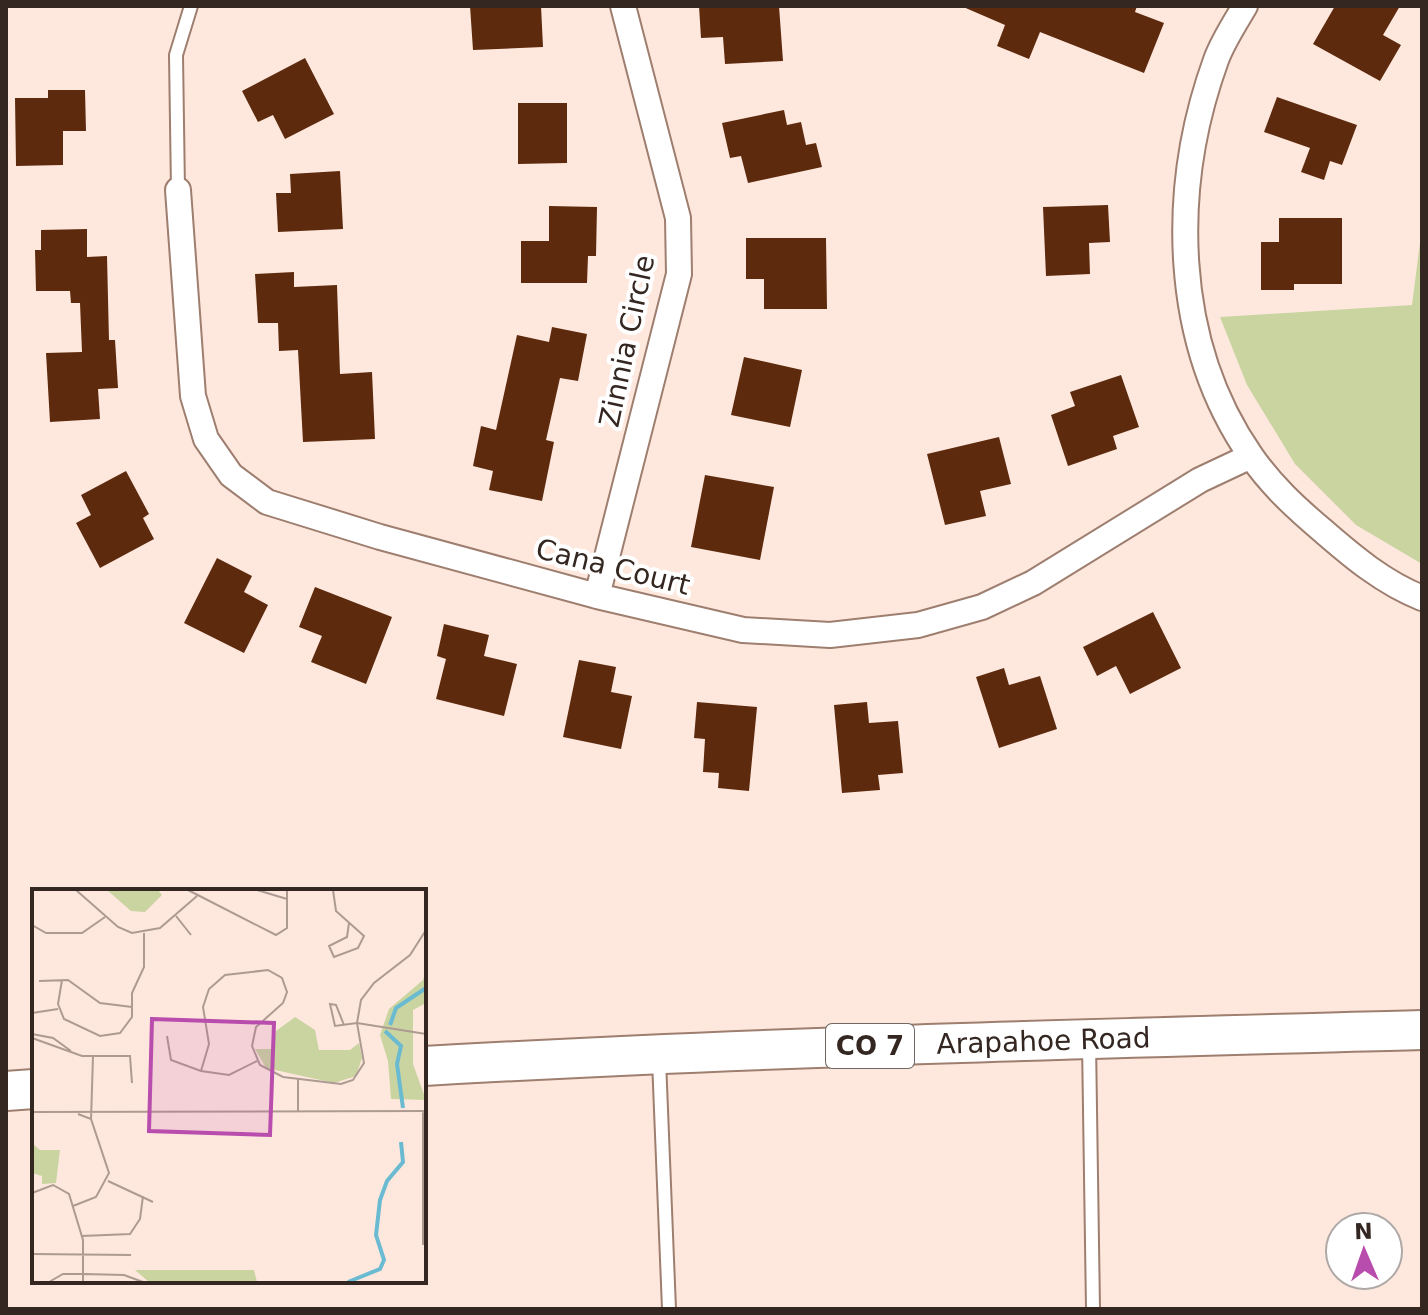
<svg xmlns="http://www.w3.org/2000/svg" width="1428" height="1315" viewBox="0 0 1428 1315" font-family="'DejaVu Sans',sans-serif">
<style>
.green{fill:#c9d4a0}
.building{fill:#5e2a0d}
.lines{fill:none;stroke-linecap:round;stroke-linejoin:round}
.service-casing{stroke:#9e7e6f;stroke-width:16}
.minor-casing{stroke:#9e7e6f;stroke-width:28}
.primary-casing{stroke:#9e7e6f;stroke-width:42}
.service{stroke:#fff;stroke-width:12}
.minor{stroke:#fff;stroke-width:24}
.primary{stroke:#fff;stroke-width:38}
.labels{text-anchor:middle;dominant-baseline:central;stroke-width:8;stroke-linejoin:round;paint-order:stroke}
.shield{fill:#fff;stroke:#716864;stroke-width:2}
.shield-label{font-size:26px;font-weight:bold;fill:#342721}
.street-label{font-size:28px;fill:#342721;stroke:#fff}
.inset-river{fill:none;stroke:#6abbd2;stroke-width:4}
.inset-road{fill:none;stroke:#ad9b92;stroke-width:2}
.view{fill:#b94dad;fill-opacity:0.15;stroke:#b94dad;stroke-width:4}
.inset-edge{fill:none;stroke:#342721;stroke-width:4}
</style>
<rect width="100%" height="100%" fill="#fee8de"/>
<!-- green -->
<path class="green" d="M 1422,227 L 1422,564 L 1356,525 L 1295,464 L 1247,385 L 1220,317 L 1412,305 Z"/>
<!-- building -->
<path class="building" d="M 470,6 L 541,6 L 543,47 L 473,50 Z
M 699,6 L 779,6 L 783,61 L 725,64 L 723,37 L 701,38 Z
M 961,6 L 1137,6 L 1135,12 L 1164,23 L 1144,73 L 1040,32 L 1029,59 L 997,46 L 1005,25 Z
M 1335,6 L 1400,6 L 1383,35 L 1401,45 L 1380,81 L 1313,44 Z
M 305,58 L 334,114 L 285,139 L 273,115 L 258,122 L 242,91 Z
M 48,90 L 85,90 L 86,131 L 63,131 L 63,165 L 16,166 L 15,98 L 48,98 Z
M 1277,97 L 1357,125 L 1342,165 L 1330,161 L 1324,180 L 1301,172 L 1310,148 L 1264,132 Z
M 518,103 L 567,103 L 567,163 L 518,164 Z
M 784,110 L 787,125 L 801,122 L 806,145 L 816,143 L 822,167 L 748,183 L 741,156 L 730,158 L 722,123 Z
M 340,171 L 343,229 L 278,232 L 276,193 L 291,193 L 290,174 Z
M 1108,205 L 1110,242 L 1089,243 L 1090,274 L 1046,276 L 1043,207 Z
M 549,206 L 597,207 L 596,256 L 588,256 L 587,283 L 521,283 L 521,241 L 549,241 Z
M 1279,218 L 1342,218 L 1342,284 L 1294,284 L 1294,290 L 1261,290 L 1261,242 L 1279,242 Z
M 87,229 L 87,257 L 107,256 L 109,340 L 115,340 L 118,388 L 98,389 L 100,419 L 50,422 L 46,353 L 82,352 L 80,303 L 71,303 L 70,291 L 36,291 L 35,250 L 41,250 L 41,230 Z
M 746,238 L 826,238 L 827,309 L 764,309 L 764,279 L 746,279 Z
M 294,272 L 294,287 L 337,285 L 340,374 L 372,372 L 375,439 L 303,442 L 298,350 L 279,351 L 278,323 L 258,323 L 255,274 Z
M 552,327 L 587,334 L 578,381 L 560,378 L 546,440 L 554,442 L 542,501 L 489,490 L 493,471 L 473,466 L 481,426 L 496,430 L 517,335 L 549,342 Z
M 744,357 L 802,370 L 790,427 L 731,415 Z
M 1121,375 L 1139,427 L 1113,436 L 1117,449 L 1068,466 L 1051,415 L 1075,406 L 1070,392 Z
M 999,437 L 1011,484 L 980,491 L 986,516 L 945,525 L 927,454 Z
M 126,471 L 149,514 L 143,518 L 154,539 L 100,568 L 76,523 L 91,515 L 81,495 Z
M 705,475 L 774,487 L 760,560 L 691,547 Z
M 217,558 L 252,576 L 244,592 L 268,605 L 244,653 L 184,623 Z
M 315,587 L 392,617 L 366,684 L 311,662 L 322,636 L 299,627 Z
M 1153,612 L 1181,668 L 1130,694 L 1116,666 L 1097,676 L 1083,647 Z
M 444,624 L 489,635 L 484,656 L 517,664 L 504,716 L 436,699 L 446,659 L 437,656 Z
M 579,660 L 616,667 L 611,692 L 632,696 L 621,749 L 563,737 Z
M 1004,668 L 1009,685 L 1040,676 L 1057,729 L 999,748 L 976,677 Z
M 697,702 L 757,707 L 749,791 L 718,788 L 719,773 L 703,772 L 705,739 L 694,738 Z
M 867,702 L 869,723 L 898,721 L 903,773 L 878,775 L 880,790 L 842,793 L 834,705 Z"/>
<g class="lines">
<defs>
<path id="service" d="M 178,190 L 176,55 L 191,6
M 1089,1042 L 1093,1309
M 659,1060 L 669,1309"/>
<path id="minor" d="M 1245,6 C 1235,23 1223,41 1216,60 C 1170,187 1171,341 1251,456 C 1271,485 1296,508 1322,530 C 1353,557 1384,583 1422,598
M 178,190 L 193,396 L 206,439 L 231,475 L 267,502 L 380,537 L 597,596 L 743,630 L 830,635 L 918,625 L 982,607 L 1033,583 L 1200,480 L 1251,456
M 597,596 L 679,274 L 678,218 L 623,6"/>
<g id="primary">
<path id="s1" d="M 424,1066 C 756,1047 1089,1039 1422,1030"/>
<path d="M 6,1091 L 34,1089"/>
</g>
</defs>
<!-- service casing -->
<use href="#service" class="service-casing"/>
<!-- minor casing -->
<use href="#minor" class="minor-casing"/>
<!-- primary casing -->
<use href="#primary" class="primary-casing"/>
<!-- service -->
<use href="#service" class="service"/>
<!-- minor -->
<use href="#minor" class="minor"/>
<!-- primary -->
<use href="#primary" class="primary"/>
</g>
<g class="labels">
<!-- shield labels -->
<rect class="shield" x="826" y="1024" width="88" height="44" rx="6"/>
<g class="shield-label">
<text x="870" y="1046">CO 7</text>
</g>
<!-- street labels -->
<g class="street-label">
<text transform="translate(627 341) rotate(-78)">Zinnia Circle</text>
<text transform="translate(613 567) rotate(14)">Cana Court</text>
<text stroke="none"><textPath href="#s1" startOffset="620">Arapahoe Road</textPath></text>
</g>
</g>
<!-- overview -->
<g transform="translate(32 889)">
<rect width="394" height="394" fill="#fee8de"/>
<path d="M 75,1 L 126,1 L 130,6 L 113,23 L 99,22 ZM 394,81 L 394,114 L 381,121 L 381,175 L 394,211 L 359,210 L 356,172 L 348,146 L 357,120 L 391,91 ZM 263,128 L 283,141 L 287,161 L 318,161 L 327,154 L 330,169 L 324,187 L 302,194 L 234,179 L 223,160 L 239,160 L 244,142 ZM 0,254 L 8,261 L 28,261 L 24,294 L 10,295 L 10,287 L 0,284 ZM 103,381 L 222,381 L 225,393 L 117,393 Z" fill="#c9d4a0"/>
<path class="inset-river" d="M 358,136 L 364,119 L 394,99M 353,142 L 369,157 L 365,175 L 371,219M 316,393 L 348,380 L 352,371 L 344,346 L 348,311 L 355,292 L 371,273 L 369,253"/>
<path class="inset-road" d="M 44,1 L 86,38 L 100,44 L 128,39 L 165,7M 156,1 L 244,46 L 255,39 L 255,1M 225,1 L 255,10M 301,1 L 304,22 L 332,47 L 326,59 L 302,68 L 297,57 L 315,48 L 317,34M 144,27 L 159,46M 0,36 L 14,44 L 50,44 L 73,28M 30,91 L 26,115 L 32,130 L 68,147 L 88,144 L 100,128 L 100,104 L 112,78 L 112,44M 7,92 L 36,91 L 68,114 L 100,118M 0,124 L 26,120M 312,136 L 304,116 L 298,115 L 303,137 L 325,134 L 394,145M 0,145 L 21,149 L 39,162M 135,147 L 139,171 L 169,182 L 197,186 L 225,172M 0,149 L 50,167 L 98,167 L 100,194M 169,182 L 177,155 L 171,118 L 177,100 L 193,86 L 236,81 L 250,89 L 255,103 L 251,114 L 224,138 L 220,157 L 228,176 L 251,188 L 309,195 L 321,191 L 332,174 L 325,134 L 329,111 L 342,94 L 378,66 L 394,41M 266,189 L 266,222M 266,189 L 266,219M 391,222 L 391,356M 0,223 L 394,222M 59,231 L 61,167M 76,292 L 121,313M 0,304 L 21,296 L 37,305 L 51,351 L 51,393M 41,317 L 64,308 L 77,284 L 59,230 L 46,225M 50,347 L 98,345 L 108,330 L 111,307M 0,365 L 99,366M 17,393 L 31,385 L 52,385 L 92,386 L 111,393"/>
<path class="view" d="M 120,130 L 242,134 L 238,246 L 117,242 Z"/>
<rect width="394" height="394" class="inset-edge"/>
</g>
<!-- border -->
<rect width="1428" height="1315" fill="none" stroke="#342721" stroke-width="16"/>
<!-- north arrow -->
<g transform="translate(1364 1251) rotate(358)"><circle r="38" fill="#ffffff" stroke="#aea9a6" stroke-width="2"/>
<path d="M0-6L14 30L0 20L-14 30Z" fill="#b94dad"/>
<text y="-12" font-size="22" font-weight="bold" text-anchor="middle" fill="#342721">N</text>
</g>
</svg>
